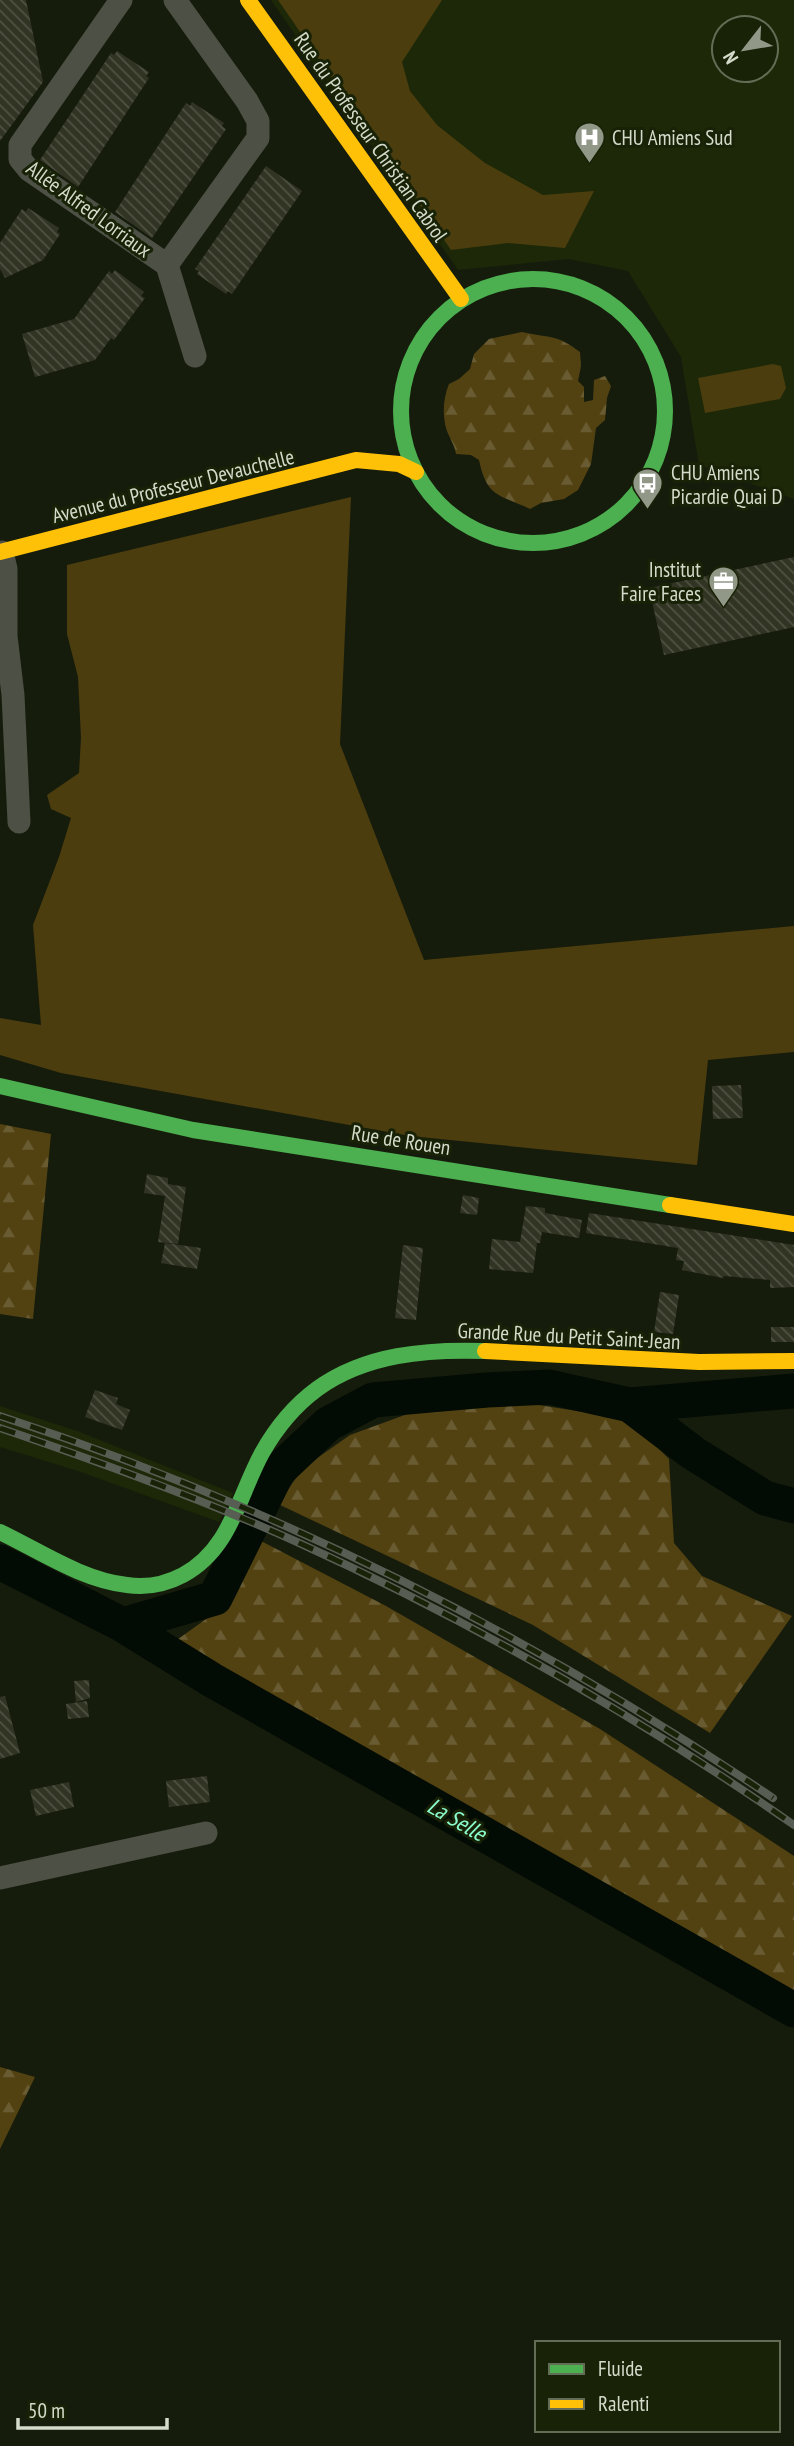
<svg xmlns="http://www.w3.org/2000/svg" width="794" height="2446" viewBox="0 0 794 2446" font-family="'PT Sans Narrow',sans-serif">
<style>
.built{fill:#1c2807;fill-rule:evenodd}
.grass{fill:#4c3d0f}
.forest{fill:url(#forest-firs)}
.lines{fill:none;stroke-linecap:round;stroke-linejoin:round}
.river{stroke:#020b04;stroke-width:35}
.building{fill:url(#building-back-hatch)}
.street{stroke:#4c5045;stroke-width:23}
.fast{stroke:#4caf50;stroke-width:16}
.slow{stroke:#ffc107;stroke-width:16}
.rail-casing{stroke:#585d53;stroke-width:8}
.rail{stroke:#182206;stroke-width:5;stroke-dasharray:16;stroke-linecap:butt}
.labels{text-anchor:middle;dominant-baseline:central;stroke-width:6;stroke-linejoin:round;paint-order:stroke}
.street-label{font-size:21px;fill:#d4dbcb;stroke:#182206}
.poi-label{font-size:21px;fill:#d4dbcb;stroke:#182206;text-anchor:start}
.water-label{font-size:23px;font-style:italic;fill:#8bfccf;stroke:#182206}
</style>
<defs>
<pattern id="forest-firs" width="22" height="20" patternUnits="userSpaceOnUse" patternTransform="scale(1.75)"><rect width="22" height="20" fill="#524111"/><path d="M5 1l3.5 6h-7zM16 11l3.5 6h-7z" fill="#6a5c32"/></pattern>
<pattern id="building-back-hatch" width="6" height="6" patternUnits="userSpaceOnUse" patternTransform="scale(1.75)"><rect width="6" height="6" fill="#323423"/><path d="M-1 5l2 2M0 0l6 6M5-1l2 2" fill="none" stroke="#4f5142"/></pattern>
</defs>
<rect width="100%" height="100%" fill="#161c0c"/>
<!-- built -->
<path class="built" d="M 271,0 L 794,0 L 794,499 L 699,465 L 681,357 L 628,271 L 569,259 L 458,270 ZM 724,28 L 766,28 L 766,70 L 724,70 Z
M 0,1406 L 77,1431 L 233,1493 L 219,1522 L 81,1472 L 0,1447 Z"/>
<!-- grass -->
<path class="grass" d="M 278,0 L 442,0 L 402,62 L 410,91 L 437,125 L 485,163 L 543,195 L 594,191 L 565,248 L 508,243 L 451,250 Z
M 773,364 L 781,366 L 786,388 L 780,399 L 705,413 L 698,378 Z
M 351,497 L 340,744 L 424,960 L 794,926 L 794,1052 L 708,1060 L 697,1165 L 410,1136 L 61,1073 L 0,1055 L 0,1018 L 41,1025 L 33,925 L 59,857 L 71,818 L 51,809 L 47,795 L 79,773 L 81,738 L 78,677 L 67,634 L 67,565 Z"/>
<!-- forest -->
<path class="forest" d="M 522,332 C 548,338 557,334 580,352 L 581,366 L 578,381 L 584,387 L 584,402 L 593,400 L 594,380 L 605,376 L 611,386 L 607,398 L 605,420 L 596,428 L 591,464 L 578,490 L 564,499 L 541,503 L 530,509 C 499,494 487,498 479,460 L 471,455 L 456,454 C 455,446 450,439 447,431 C 442,417 443,398 449,384 L 459,379 L 470,369 L 474,354 L 489,339 Z
M 0,1124 L 51,1134 L 33,1319 L 0,1314 Z
M 532,1404 L 629,1419 L 669,1459 L 674,1543 L 702,1576 L 792,1616 L 710,1733 L 533,1625 L 278,1504 L 303,1468 L 350,1435 L 413,1412 Z
M 261,1541 L 386,1606 L 600,1729 L 794,1856 L 794,1996 L 174,1642 L 227,1604 Z
M 0,2067 L 35,2077 L 0,2149 Z"/>
<g class="lines">
<!-- river -->
<path class="river" d="M 630,1405 L 693,1453 L 765,1498 L 794,1506
M 0,1562 L 123,1625 L 215,1598 L 278,1471 L 328,1424 L 373,1400 L 487,1390 L 549,1387 L 630,1405 L 794,1391
M 123,1625 L 212,1680 L 794,2010"/>
</g>
<!-- building -->
<path class="building" d="M 0,0 L 26,0 L 43,82 L 0,141 Z
M 117,51 L 149,72 L 146,76 L 149,78 L 78,187 L 40,160 L 111,53 L 114,55 Z
M 192,102 L 224,123 L 222,126 L 226,129 L 152,238 L 115,212 L 186,103 L 190,106 Z
M 266,166 L 302,191 L 232,294 L 228,291 L 226,294 L 197,274 L 199,271 L 195,269 Z
M 28,208 L 59,228 L 57,232 L 60,234 L 43,260 L 5,278 L 0,269 L 0,243 L 22,209 L 26,212 Z
M 115,270 L 144,292 L 141,296 L 145,298 L 114,340 L 111,338 L 95,360 L 35,377 L 22,334 L 74,319 L 109,271 L 112,274 Z
M 794,557 L 794,627 L 664,655 L 649,588 Z
M 741,1085 L 743,1118 L 713,1119 L 712,1086 Z
M 147,1174 L 168,1178 L 168,1184 L 186,1187 L 178,1244 L 158,1242 L 165,1196 L 144,1193 Z
M 463,1195 L 479,1198 L 477,1215 L 460,1213 Z
M 526,1206 L 545,1208 L 545,1213 L 582,1220 L 579,1238 L 542,1232 L 540,1243 L 537,1243 L 533,1273 L 489,1269 L 492,1239 L 520,1242 Z
M 589,1213 L 794,1245 L 794,1287 L 770,1288 L 770,1280 L 724,1276 L 723,1278 L 682,1270 L 684,1261 L 676,1260 L 678,1248 L 586,1233 Z
M 165,1243 L 201,1248 L 197,1269 L 161,1263 Z
M 403,1245 L 423,1248 L 416,1320 L 395,1318 Z
M 660,1292 L 679,1295 L 673,1334 L 654,1332 Z
M 771,1327 L 794,1327 L 794,1342 L 771,1342 Z
M 95,1390 L 118,1398 L 116,1404 L 130,1410 L 122,1430 L 85,1417 Z
M 89,1680 L 90,1698 L 76,1702 L 74,1681 Z
M 5,1696 L 20,1753 L 0,1759 L 0,1697 Z
M 87,1701 L 89,1717 L 68,1719 L 66,1704 Z
M 207,1776 L 210,1802 L 169,1807 L 166,1781 Z
M 69,1782 L 74,1807 L 36,1816 L 30,1790 Z"/>
<g class="lines">
<!-- street -->
<path class="street" d="M 121,0 L 20,145 L 20,159 L 29,170 L 167,265 L 195,356
M 167,265 L 258,138 L 258,121 L 247,101 L 175,0
M 2,552 L 6,569 L 6,636 L 13,695 L 19,822
M 0,1878 L 206,1833"/>
<!-- fast -->
<path class="fast" d="M401 411a132 132 0 1 1 264 0a132 132 0 1 1-264 0Z
M 0,1086 L 193,1130 L 670,1205
M 0,1532 C 40,1551 82,1580 127,1585 C 147,1588 166,1584 183,1575 C 231,1549 238,1497 262,1453 C 276,1428 294,1406 317,1389 C 365,1354 427,1349 485,1351"/>
<!-- slow -->
<path class="slow" d="M 248,0 L 461,299
M 0,552 L 356,460 L 399,464 L 416,472
M 670,1205 L 794,1224
M 485,1351 L 699,1362 L 794,1361"/>
<defs>
<path id="rail" d="M 0,1416 C 278,1507 530,1634 773,1798
M 0,1428 C 100,1462 200,1498 297,1542 C 471,1621 637,1716 794,1825"/>
</defs>
<!-- rail casing -->
<use href="#rail" class="rail-casing"/>
<!-- rail -->
<use href="#rail" class="rail"/>
</g>
<!-- icons -->
<defs>
<symbol id="hospital-pin" viewBox="-11 -11 22 30"><path d="M0 17L-7.5 6A9.5 9.5 0 1 1 7.5 6Z" fill="#929888" stroke="#182206"/><path d="M-5-5h3v3.5h4V-5h3V5h-3V1.5h-4V5h-3Z" fill="#fff"/></symbol>
<symbol id="bus-pin" viewBox="-11 -11 22 30"><path d="M0 17L-7.5 6A9.5 9.5 0 1 1 7.5 6Z" fill="#929888" stroke="#182206"/><path d="M-5-6H5V4H4V6H2V4H-2V6H-4V4H-5ZM-3.5-4V0h7V-4ZM-3.5 1.2v1.5H-2V1.2ZM2 1.2v1.5H3.5V1.2Z" fill="#fff"/></symbol>
<symbol id="office-pin" viewBox="-11 -11 22 30"><path d="M0 17L-7.5 6A9.5 9.5 0 1 1 7.5 6Z" fill="#929888" stroke="#182206"/><path d="M-6-3h4V-5.5h4V-3h4V5H-6ZM-1-4.5V-3h2v-1.5ZM-6 0V1H6V0Z" fill="#fff"/></symbol>
</defs>
<g fill-rule="evenodd">
<use href="#hospital-pin" x="572" y="120" width="35" height="47"/>
<use href="#bus-pin" x="630" y="466" width="35" height="47"/>
<use href="#office-pin" x="706" y="564" width="35" height="47"/>
</g>
<g class="labels">
<!-- street labels -->
<g class="street-label">
<text transform="translate(371 137) rotate(55)">Rue du Professeur Christian Cabrol</text>
<text transform="translate(89 209) rotate(36)">Allée Alfred Lorriaux</text>
<text transform="translate(173 486) rotate(-14)">Avenue du Professeur Devauchelle</text>
<text transform="translate(401 1140) rotate(9)">Rue de Rouen</text>
<text transform="translate(569 1336) rotate(3)">Grande Rue du Petit Saint-Jean</text>
</g>
<!-- poi labels -->
<g class="poi-label">
<text x="612" y="137">CHU Amiens Sud</text>
<text x="671" y="472">CHU Amiens<tspan x="671" dy="24">Picardie Quai D</tspan></text>
<text x="701" y="569" text-anchor="end">Institut<tspan x="701" dy="24">Faire Faces</tspan></text>
</g>
<!-- water labels -->
<g class="water-label">
<text transform="translate(457 1819) rotate(30)">La Selle</text>
</g>
</g>
<!-- legend -->
<rect x="535" y="2341" width="245" height="91" fill="#182206" stroke="#636c55" stroke-width="2"/>
<rect x="549" y="2364" width="35" height="10" fill="#4caf50" stroke="#636c55" stroke-width="2"/>
<text x="598" y="2376" font-size="21" fill="#d4dbcb">Fluide</text>
<rect x="549" y="2399" width="35" height="10" fill="#ffc107" stroke="#636c55" stroke-width="2"/>
<text x="598" y="2411" font-size="21" fill="#d4dbcb">Ralenti</text>
<!-- north arrow -->
<g transform="translate(745 49) rotate(239)"><circle r="33" fill="#182206" stroke="#636c55" stroke-width="2"/>
<path d="M0-5L12 26L0 18L-12 26Z" fill="#929888"/>
<text y="-10" font-size="19" font-weight="bold" text-anchor="middle" fill="#d4dbcb">N</text>
</g>
<!-- scale -->
<path d="M18 2418v10h149v-10" fill="none" stroke="#d4dbcb" stroke-width="3.5"/>
<text x="28" y="2418" font-size="21" fill="#d4dbcb" stroke="#182206" stroke-width="5" paint-order="stroke">50 m</text>
</svg>
